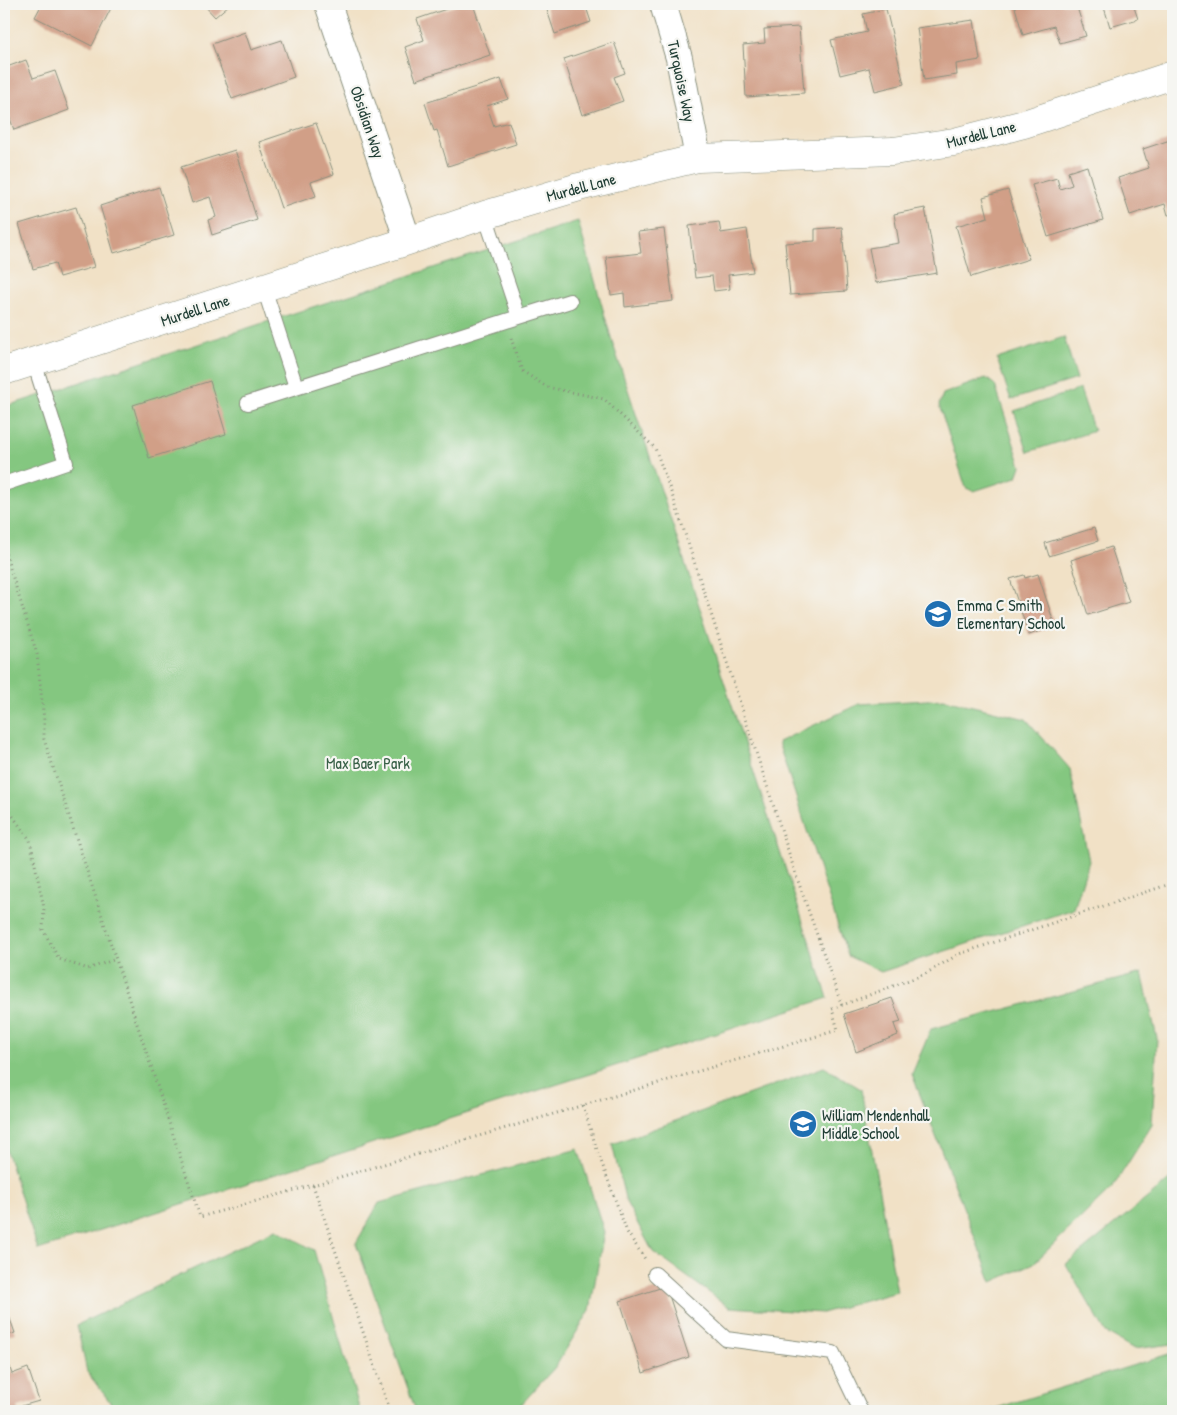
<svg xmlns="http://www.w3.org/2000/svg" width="1177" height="1415" viewBox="0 0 1177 1415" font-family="'Patrick Hand',sans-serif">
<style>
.green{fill:#84c780;stroke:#52825a}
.building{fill:#d19f87}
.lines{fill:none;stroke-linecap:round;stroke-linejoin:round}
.service-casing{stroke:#888f7d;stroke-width:16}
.minor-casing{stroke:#888f7d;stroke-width:28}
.tertiary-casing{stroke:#888f7d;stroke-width:29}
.path{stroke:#888f7d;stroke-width:3;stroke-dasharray:1 4;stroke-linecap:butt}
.service{stroke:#fff;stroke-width:14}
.minor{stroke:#fff;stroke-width:26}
.tertiary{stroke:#fff;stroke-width:28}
.labels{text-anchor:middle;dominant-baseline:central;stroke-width:4.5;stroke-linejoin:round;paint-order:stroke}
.street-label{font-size:16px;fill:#1f3d34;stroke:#f6f6f2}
.poi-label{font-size:16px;fill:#1f3d34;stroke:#f6f6f2;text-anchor:start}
.park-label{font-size:16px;fill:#386047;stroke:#f6f6f2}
</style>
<rect width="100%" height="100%" fill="#f6f6f2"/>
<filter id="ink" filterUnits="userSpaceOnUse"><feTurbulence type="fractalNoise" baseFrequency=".02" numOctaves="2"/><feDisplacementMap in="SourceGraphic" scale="10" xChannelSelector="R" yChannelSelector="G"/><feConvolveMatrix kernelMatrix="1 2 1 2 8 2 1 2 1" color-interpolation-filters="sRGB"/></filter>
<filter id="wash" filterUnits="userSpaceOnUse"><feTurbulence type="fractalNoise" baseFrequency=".0096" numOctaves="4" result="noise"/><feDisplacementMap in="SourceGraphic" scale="20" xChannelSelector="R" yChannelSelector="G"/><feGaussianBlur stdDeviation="1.12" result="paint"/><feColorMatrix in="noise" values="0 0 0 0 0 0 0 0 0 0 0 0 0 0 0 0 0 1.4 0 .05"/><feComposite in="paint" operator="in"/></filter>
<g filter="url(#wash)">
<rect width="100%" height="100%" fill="#f1e1c6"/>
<!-- green -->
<path class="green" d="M 578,221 L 612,341 L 828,998 L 38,1250 L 4,1144 L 4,407 Z
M 1064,337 L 1077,379 L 1011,400 L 997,359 Z
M 986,378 L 995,385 L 1021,466 L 1017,477 L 974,491 L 966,488 L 939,405 L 943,394 Z
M 1080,389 L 1094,431 L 1028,452 L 1014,411 Z
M 944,699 L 1026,719 L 1070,769 L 1089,861 L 1074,909 L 881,972 L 848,956 L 778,742 L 859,704 Z
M 1142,973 L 1157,1038 L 1152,1125 L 1113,1187 L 1034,1263 L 992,1282 L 912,1074 L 931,1029 Z
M 824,1067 L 861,1089 L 897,1292 L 822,1313 L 729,1307 L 653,1252 L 626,1202 L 612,1144 Z
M 578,1149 L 604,1232 L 590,1310 L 556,1366 L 519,1407 L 508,1411 L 416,1411 L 356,1243 L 379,1203 Z
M 1173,1177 L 1173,1344 L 1134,1349 L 1106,1333 L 1066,1264 Z
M 276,1229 L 314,1250 L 360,1411 L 117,1411 L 87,1372 L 77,1325 Z
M 1173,1353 L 1173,1411 L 987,1411 Z"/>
<g id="blocks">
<!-- building -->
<path class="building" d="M 42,4 L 113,4 L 92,46 L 35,17 Z
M 203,4 L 230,4 L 215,17 Z
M 461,4 L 473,4 L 490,55 L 416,80 L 405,47 L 424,40 L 417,19 Z
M 545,4 L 585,4 L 591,22 L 555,34 Z
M 1014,4 L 1076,4 L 1086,36 L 1060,43 L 1054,26 L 1023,35 Z
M 1103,4 L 1133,4 L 1138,19 L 1110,27 Z
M 886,9 L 904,84 L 875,91 L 869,68 L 840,75 L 831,40 L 867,32 L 863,14 Z
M 974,20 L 980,60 L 956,64 L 957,75 L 924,80 L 917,28 Z
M 799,27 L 804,93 L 746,97 L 743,45 L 765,43 L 764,29 Z
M 245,32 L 251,50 L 282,40 L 294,77 L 232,99 L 212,44 Z
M 614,42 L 625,73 L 614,77 L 623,101 L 582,115 L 564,59 Z
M 26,60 L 33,78 L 55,71 L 69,110 L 14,130 L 4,101 L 4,68 Z
M 501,79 L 508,99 L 487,106 L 494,126 L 509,122 L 516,144 L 448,166 L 437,130 L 434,131 L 425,103 Z
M 316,123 L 334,174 L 311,182 L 316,196 L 281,208 L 259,142 Z
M 1170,140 L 1173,152 L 1173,214 L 1168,215 L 1165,204 L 1130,215 L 1118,178 L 1149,168 L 1143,149 Z
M 235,150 L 257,220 L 212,235 L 208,220 L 216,217 L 210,197 L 192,203 L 181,167 Z
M 1087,166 L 1103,220 L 1048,237 L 1032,185 L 1057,178 L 1060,189 L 1072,185 L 1068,172 Z
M 159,187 L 174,235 L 114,253 L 100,206 Z
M 1008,190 L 1029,259 L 971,277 L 956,226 L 988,217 L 983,197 Z
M 76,207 L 94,267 L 59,277 L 55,263 L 33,269 L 19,224 Z
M 925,208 L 937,273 L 876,283 L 869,248 L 899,243 L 894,214 Z
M 719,222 L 721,233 L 747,229 L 753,272 L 728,275 L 730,289 L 714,291 L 712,276 L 695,278 L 689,226 Z
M 842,227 L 847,291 L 790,295 L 785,243 L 815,241 L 815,229 Z
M 664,229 L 673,301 L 625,307 L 624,293 L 611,295 L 606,257 L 641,253 L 638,232 Z
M 210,381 L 226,434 L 149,458 L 133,405 Z
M 1094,528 L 1098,541 L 1049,556 L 1045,543 Z
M 1111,547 L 1129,602 L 1088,615 L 1071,560 Z
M 1038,574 L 1055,626 L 1029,635 L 1010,579 L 1024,575 L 1025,578 Z
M 892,998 L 901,1022 L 894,1024 L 898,1035 L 856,1052 L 844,1014 Z
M 666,1286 L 689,1357 L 643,1373 L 620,1301 Z
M 5,1305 L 15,1333 L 4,1336 L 4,1306 Z
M 4,1351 L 12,1374 L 28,1368 L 39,1401 L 18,1407 L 19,1411 L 4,1411 Z"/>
</g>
</g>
<g filter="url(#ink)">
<use href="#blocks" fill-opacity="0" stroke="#888f7d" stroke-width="1"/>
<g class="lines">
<defs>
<path id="service" d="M 264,288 L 296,387
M 519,317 L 570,301
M 248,403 L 519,317 L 485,215
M 4,484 L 66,463 L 34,362
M 655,1274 L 726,1339 L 833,1353 L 861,1411"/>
<path id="minor" d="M 328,4 L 408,241
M 663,4 L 679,58 L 698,158"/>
<path id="tertiary" d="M 4,371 L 408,241 L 485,215 L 579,187 L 698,158 L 893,151 L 954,142 L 1024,124 L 1173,75"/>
</defs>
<!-- service casing -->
<use href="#service" class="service-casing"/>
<!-- minor casing -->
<use href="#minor" class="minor-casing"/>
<!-- tertiary casing -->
<use href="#tertiary" class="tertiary-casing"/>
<!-- path -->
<path class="path" d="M 511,338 L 522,371 L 547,387 L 604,399 L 655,448 L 675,503 L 797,878 L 842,1006
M 4,549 L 37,654 L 44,720 L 44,739 L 200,1217 L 313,1185 L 838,1030 L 832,1009 L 925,974 L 959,954 L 1173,883
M 4,804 L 30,840 L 44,908 L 43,930 L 59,959 L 88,969 L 116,959
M 583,1105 L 597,1150 L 627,1232 L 645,1259
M 313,1185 L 390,1411"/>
<!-- service -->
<use href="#service" class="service"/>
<!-- minor -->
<use href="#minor" class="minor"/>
<!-- tertiary -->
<use href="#tertiary" class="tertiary"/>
</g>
</g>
<!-- icons -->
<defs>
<symbol id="school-disc" viewBox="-11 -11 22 22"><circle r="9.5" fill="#1f6fb2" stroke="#f6f6f2"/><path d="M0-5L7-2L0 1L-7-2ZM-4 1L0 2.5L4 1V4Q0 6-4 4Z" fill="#fff"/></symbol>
</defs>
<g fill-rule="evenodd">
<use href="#school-disc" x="922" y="598" width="32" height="32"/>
<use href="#school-disc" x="787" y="1108" width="32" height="32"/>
</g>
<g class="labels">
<!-- street labels -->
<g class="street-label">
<text transform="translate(682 81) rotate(78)">Turquoise Way</text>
<text transform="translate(368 122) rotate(71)">Obsidian Way</text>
<text transform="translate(981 134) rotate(-14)">Murdell Lane</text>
<text transform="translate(581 187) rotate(-15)">Murdell Lane</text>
<text transform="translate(195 310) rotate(-18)">Murdell Lane</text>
</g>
<!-- poi labels -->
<g class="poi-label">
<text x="957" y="605">Emma C Smith<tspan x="957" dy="18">Elementary School</tspan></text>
<text x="822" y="1115">William Mendenhall<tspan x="822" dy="18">Middle School</tspan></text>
</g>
<!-- park labels -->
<g class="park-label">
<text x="368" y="763">Max Baer Park</text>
</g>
</g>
<!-- margin -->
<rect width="1177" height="1415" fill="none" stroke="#f6f6f2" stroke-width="20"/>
</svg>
